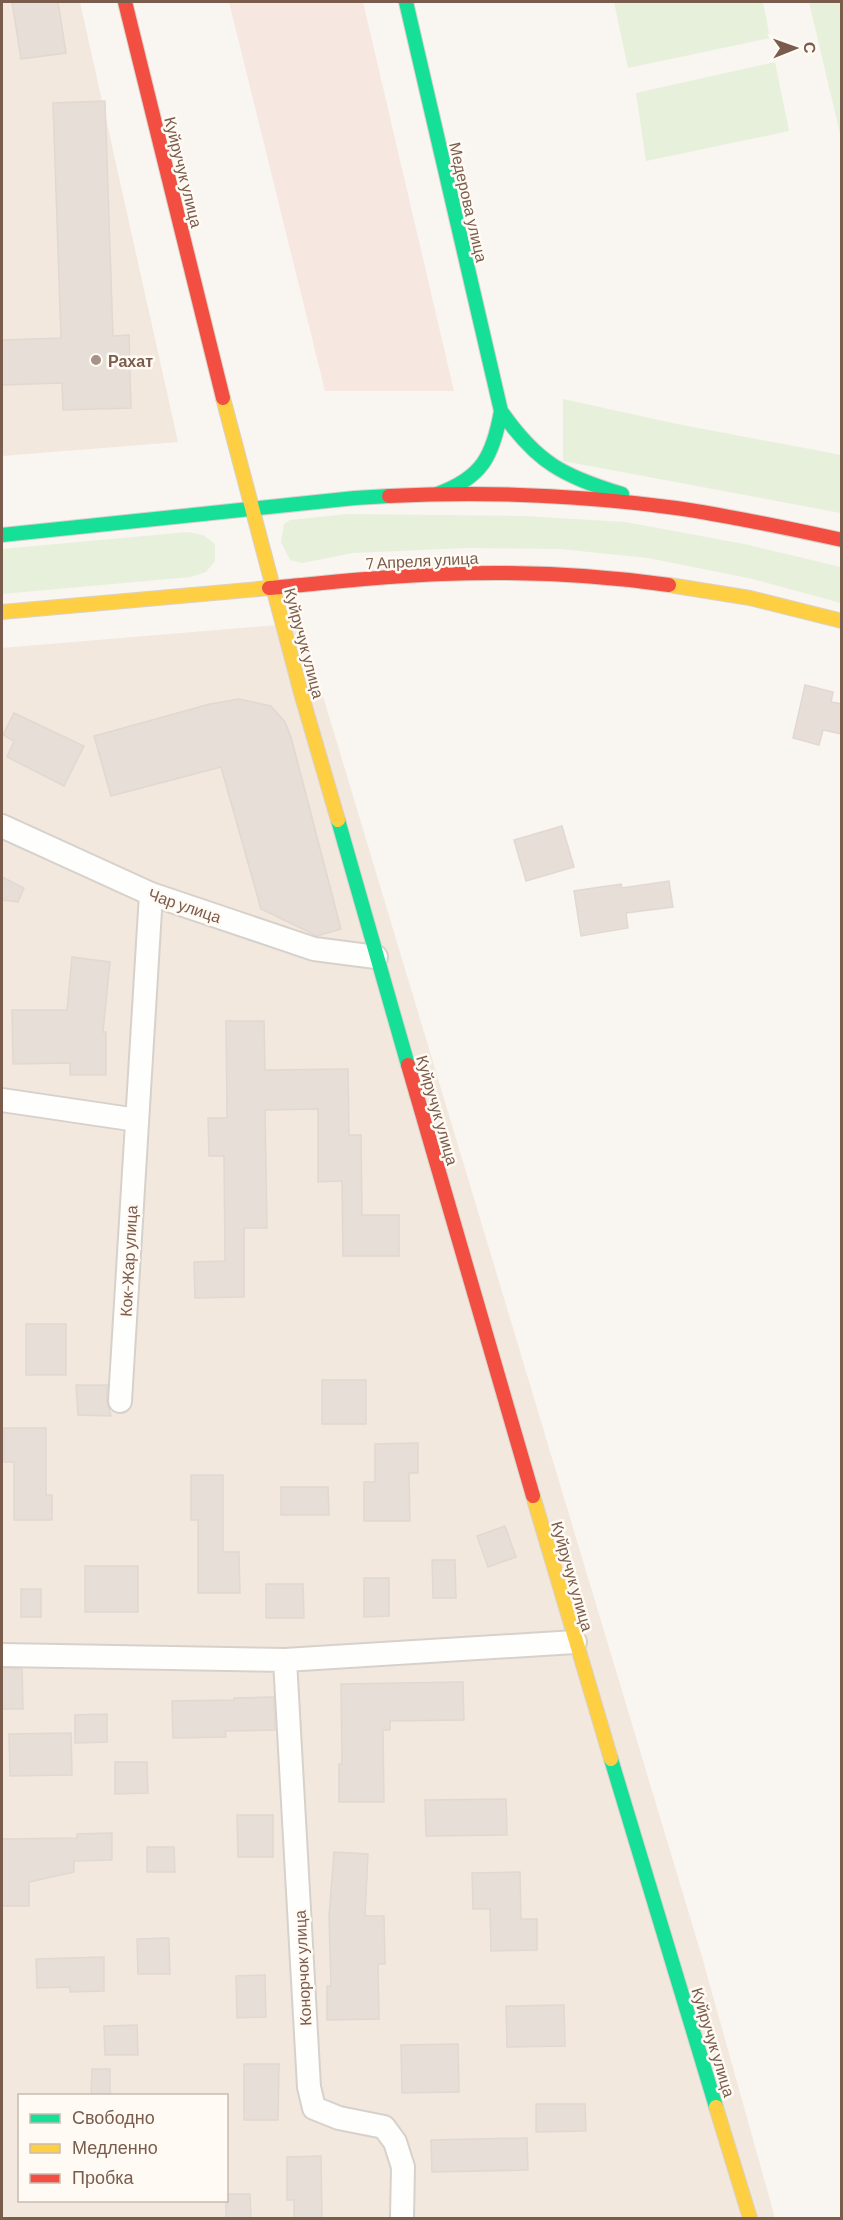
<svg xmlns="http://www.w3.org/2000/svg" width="843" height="2220" viewBox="0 0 843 2220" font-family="Barlow,sans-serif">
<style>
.residential{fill:#f2e8de;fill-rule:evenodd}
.commercial{fill:#f6e8e1}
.green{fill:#e7f0db}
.building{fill:#e6ded7;stroke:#e2d8d2;stroke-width:1.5}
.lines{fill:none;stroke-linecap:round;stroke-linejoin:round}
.street-casing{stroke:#d7d1cb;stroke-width:26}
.fast-casing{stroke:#d9d2cb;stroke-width:16}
.slow-casing{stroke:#d9d2cb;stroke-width:16}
.jam-casing{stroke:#d9d2cb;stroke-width:16}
.street{stroke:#fefefd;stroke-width:22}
.fast{stroke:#16e098;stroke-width:14}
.slow{stroke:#ffcf43;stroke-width:14}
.jam{stroke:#f24e42;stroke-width:14}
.poi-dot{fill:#a69286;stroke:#fffaf3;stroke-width:2}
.labels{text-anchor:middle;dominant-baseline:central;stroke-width:5;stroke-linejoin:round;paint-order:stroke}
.street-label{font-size:16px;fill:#7a5c4d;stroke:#fffaf3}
.poi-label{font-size:16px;font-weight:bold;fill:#7a5c4d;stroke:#fffaf3;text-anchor:start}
</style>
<rect width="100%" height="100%" fill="#f9f5f0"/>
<!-- residential -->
<path class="residential" d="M 2,2 L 80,2 L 178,442 L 2,456 Z
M 301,623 L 702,1957 L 775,2218 L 2,2218 L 2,648 ZM 20,2096 L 226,2096 L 226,2200 L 20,2200 Z"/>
<!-- commercial -->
<path class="commercial" d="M 229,2 L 363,2 L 454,391 L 325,391 Z"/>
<!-- green -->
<path class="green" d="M 614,2 L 763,2 L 770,38 L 628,68 Z
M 809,2 L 841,2 L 841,138 Z
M 775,62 L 789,131 L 646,161 L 636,93 Z
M 563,399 L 677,424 L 841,455 L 841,513 L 563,461 Z
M 348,514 L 524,516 L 625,522 L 744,544 L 841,567 L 841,603 L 753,579 L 648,558 L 560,549 L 467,548 L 353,553 L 302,563 L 290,560 L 281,542 L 284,524 L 290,520 Z
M 188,532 L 203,535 L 215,544 L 215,561 L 206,572 L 191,577 L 2,594 L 2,549 Z"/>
<!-- building -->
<path class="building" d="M 12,2 L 58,2 L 66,53 L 21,59 Z
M 105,101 L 113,336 L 129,335 L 131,408 L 63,410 L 62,383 L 2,385 L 2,340 L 61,338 L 53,103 Z
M 805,685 L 833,692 L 831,702 L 842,704 L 842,734 L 823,730 L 819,745 L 793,738 Z
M 239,699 L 271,706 L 285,722 L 291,737 L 341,929 L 317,936 L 261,909 L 221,767 L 111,796 L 94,736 L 210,704 Z
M 14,713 L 84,746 L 64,786 L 7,757 L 14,741 L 3,735 Z
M 562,826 L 574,867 L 526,881 L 514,840 Z
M 2,877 L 24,888 L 18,902 L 2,900 Z
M 669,881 L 673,907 L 626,913 L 628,928 L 581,936 L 574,891 L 621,884 L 622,888 Z
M 72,957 L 110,962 L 103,1032 L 106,1032 L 106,1075 L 70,1075 L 70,1063 L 13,1064 L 12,1010 L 67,1010 Z
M 226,1021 L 264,1021 L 265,1070 L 348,1069 L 349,1135 L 361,1135 L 362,1215 L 399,1215 L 399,1256 L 343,1256 L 342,1181 L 318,1182 L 318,1109 L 265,1110 L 267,1228 L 244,1228 L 244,1297 L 195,1298 L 194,1262 L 225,1261 L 224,1156 L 209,1156 L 208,1118 L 227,1118 Z
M 26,1324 L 66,1324 L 66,1375 L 26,1375 Z
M 322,1380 L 366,1380 L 366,1424 L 322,1424 Z
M 76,1385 L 107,1385 L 107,1401 L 111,1416 L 78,1415 Z
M 4,1428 L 46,1428 L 46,1495 L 52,1495 L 52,1520 L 14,1520 L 14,1462 L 4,1462 Z
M 418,1443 L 418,1473 L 409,1473 L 410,1521 L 364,1521 L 364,1482 L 375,1482 L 375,1444 Z
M 191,1475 L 223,1475 L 223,1552 L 239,1552 L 240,1593 L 198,1593 L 198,1520 L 191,1520 Z
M 281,1487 L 328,1487 L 329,1515 L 281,1515 Z
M 505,1526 L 516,1557 L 488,1567 L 477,1536 Z
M 432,1560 L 455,1560 L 456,1598 L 433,1598 Z
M 85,1566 L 138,1566 L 138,1612 L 85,1612 Z
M 364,1578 L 389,1578 L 389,1616 L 364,1617 Z
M 266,1584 L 303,1584 L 304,1618 L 266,1618 Z
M 21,1589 L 41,1589 L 41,1617 L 21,1617 Z
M 2,1668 L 22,1669 L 23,1709 L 2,1709 Z
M 463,1682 L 464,1720 L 390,1721 L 390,1730 L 383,1730 L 384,1802 L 339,1802 L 339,1764 L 342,1764 L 341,1684 Z
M 274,1697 L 275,1730 L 225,1731 L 226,1737 L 173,1738 L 172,1701 L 234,1700 L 234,1698 Z
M 107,1714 L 107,1742 L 75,1743 L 75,1715 Z
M 71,1733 L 72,1775 L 10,1776 L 9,1734 Z
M 115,1762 L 147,1762 L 148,1793 L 115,1794 Z
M 506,1799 L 507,1835 L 426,1836 L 425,1800 Z
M 237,1815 L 273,1815 L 273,1857 L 238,1857 Z
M 112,1833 L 112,1860 L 74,1861 L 74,1872 L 29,1882 L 29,1906 L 2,1906 L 2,1839 L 77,1838 L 77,1834 Z
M 147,1847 L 174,1847 L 175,1872 L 147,1872 Z
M 334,1852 L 368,1854 L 365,1916 L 384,1916 L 385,1964 L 378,1964 L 379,2019 L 327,2020 L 327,1986 L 331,1986 L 329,1917 Z
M 520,1872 L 521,1919 L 537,1919 L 537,1950 L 491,1951 L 490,1909 L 473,1909 L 472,1873 Z
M 169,1938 L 170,1974 L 138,1974 L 137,1939 Z
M 104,1957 L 104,1991 L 70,1992 L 70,1987 L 37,1988 L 36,1959 Z
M 265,1975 L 266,2017 L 237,2018 L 236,1976 Z
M 564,2005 L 565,2046 L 507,2047 L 506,2006 Z
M 137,2025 L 138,2055 L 105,2055 L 104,2026 Z
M 458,2044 L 459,2092 L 402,2093 L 401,2045 Z
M 244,2064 L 279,2064 L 278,2120 L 244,2120 Z
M 92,2069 L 110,2069 L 110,2096 L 91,2096 Z
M 536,2104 L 585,2104 L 586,2131 L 536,2132 Z
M 527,2138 L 528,2170 L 432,2172 L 431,2140 Z
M 321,2156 L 322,2218 L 294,2218 L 294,2200 L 287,2200 L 287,2157 Z
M 226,2194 L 250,2194 L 251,2218 L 226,2218 Z"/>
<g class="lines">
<defs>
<path id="street" d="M 2,826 L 151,894 L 314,949 L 376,957
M 2,1100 L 137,1120
M 120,1401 L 151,894
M 2,1655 L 285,1660 L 575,1642
M 285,1660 L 309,2087 L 314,2108 L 339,2118 L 384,2127 L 395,2142 L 403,2167 L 402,2218"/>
<path id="fast" d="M 406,2 L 501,411 C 537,463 563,476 622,494
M 437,494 C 482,478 493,456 501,411
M 2,535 L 355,498 L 389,496
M 338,820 L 408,1065
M 611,1759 L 716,2107"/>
<path id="slow" d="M 223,398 L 301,693 L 338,820
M 669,585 L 750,598 L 842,621
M 2,612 L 269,588
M 533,1496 L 611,1759
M 716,2107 L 750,2218"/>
<path id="jam" d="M 125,2 L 223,398
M 389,496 C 484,491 581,495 676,508 C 732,516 787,528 842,540
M 269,588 C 326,583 383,576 441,574 C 517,571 594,574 669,585
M 408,1065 L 533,1496"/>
</defs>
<!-- street casing -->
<use href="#street" class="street-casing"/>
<!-- fast casing -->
<use href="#fast" class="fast-casing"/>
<!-- slow casing -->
<use href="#slow" class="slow-casing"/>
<!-- jam casing -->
<use href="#jam" class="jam-casing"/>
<!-- street -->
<use href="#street" class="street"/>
<!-- fast -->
<use href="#fast" class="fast"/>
<!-- slow -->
<use href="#slow" class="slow"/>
<!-- jam -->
<use href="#jam" class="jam"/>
</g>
<!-- markers -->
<circle class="poi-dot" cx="96" cy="360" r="6"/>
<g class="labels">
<!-- street labels -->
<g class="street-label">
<text transform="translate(184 172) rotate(76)">Куйручук улица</text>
<text transform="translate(469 202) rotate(77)">Медерова улица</text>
<text transform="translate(422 560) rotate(-3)">7 Апреля улица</text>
<text transform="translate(305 643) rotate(75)">Куйручук улица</text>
<text transform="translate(185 905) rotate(19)">Чар улица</text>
<text transform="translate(438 1110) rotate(74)">Куйручук улица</text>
<text transform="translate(128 1261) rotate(-87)">Кок-Жар улица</text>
<text transform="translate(573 1576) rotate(74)">Куйручук улица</text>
<text transform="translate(302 1968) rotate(-93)">Конорчок улица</text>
<text transform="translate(714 2042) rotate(73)">Куйручук улица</text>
</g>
<!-- poi labels -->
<g class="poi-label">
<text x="108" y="360">Рахат</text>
</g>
</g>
<!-- border -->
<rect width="843" height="2220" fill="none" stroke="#7a5c4d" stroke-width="6"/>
<!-- legend -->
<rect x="18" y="2094" width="210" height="108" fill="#fffaf3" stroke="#cabbb1" stroke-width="1.5"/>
<rect x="30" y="2114" width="30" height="9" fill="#16e098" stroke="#cabbb1" stroke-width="1.5"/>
<text x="72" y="2124" font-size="18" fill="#7a5c4d">Свободно</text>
<rect x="30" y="2144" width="30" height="9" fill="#ffcf43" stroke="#cabbb1" stroke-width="1.5"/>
<text x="72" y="2154" font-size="18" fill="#7a5c4d">Медленно</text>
<rect x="30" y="2174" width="30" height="9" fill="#f24e42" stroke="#cabbb1" stroke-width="1.5"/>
<text x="72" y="2184" font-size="18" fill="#7a5c4d">Пробка</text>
<!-- north arrow -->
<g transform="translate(795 48) rotate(89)" stroke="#fffaf3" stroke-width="4.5" paint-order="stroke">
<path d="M0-4.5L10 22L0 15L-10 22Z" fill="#7a5c4d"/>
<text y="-9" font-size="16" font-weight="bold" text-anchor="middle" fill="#7a5c4d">С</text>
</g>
</svg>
